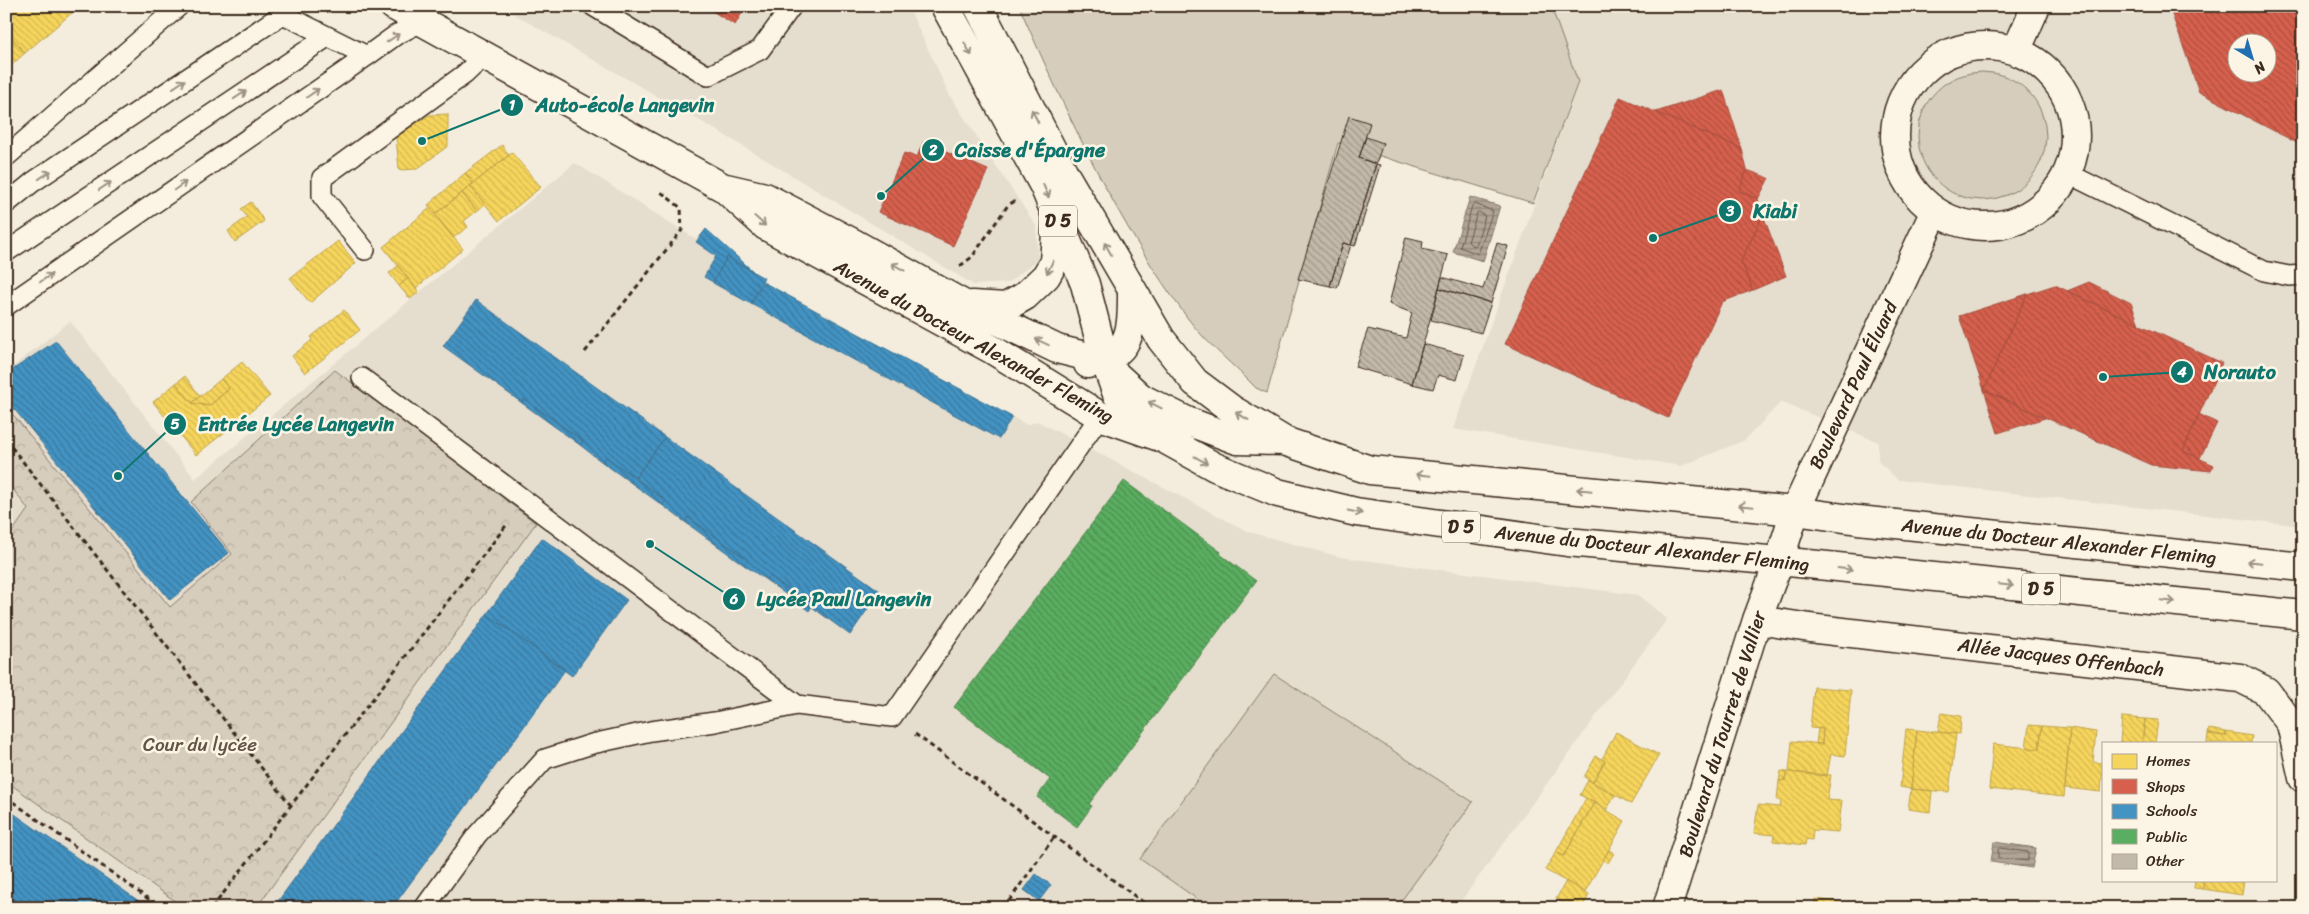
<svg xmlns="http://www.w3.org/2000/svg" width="2309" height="914" viewBox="0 0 2309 914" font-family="Sriracha,sans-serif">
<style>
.built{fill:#e5ddce;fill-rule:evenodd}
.grass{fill:#d6cdbd;stroke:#887c6e}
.park{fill:url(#park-crowns);stroke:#887c6e}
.water{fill:url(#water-rules);stroke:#817466}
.homes{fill:url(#homes-back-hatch);stroke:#bea249}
.shops{fill:url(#shops-back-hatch);stroke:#a8503f;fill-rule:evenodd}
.schools{fill:url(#schools-back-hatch);stroke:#417492}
.public{fill:url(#public-back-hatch);stroke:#51864d}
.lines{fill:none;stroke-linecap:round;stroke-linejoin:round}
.shore{stroke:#6a5b4e;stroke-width:1}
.building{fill:url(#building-back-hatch);stroke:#3b2a1e}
.service-casing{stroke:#3b2a1e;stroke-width:22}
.minor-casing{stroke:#3b2a1e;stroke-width:31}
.tertiary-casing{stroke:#3b2a1e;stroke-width:31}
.secondary-casing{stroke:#3b2a1e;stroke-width:31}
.primary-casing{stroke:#3b2a1e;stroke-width:31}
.path{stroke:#3b2a1e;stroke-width:3;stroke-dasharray:5 4;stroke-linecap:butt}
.service{stroke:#fcf5e5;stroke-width:19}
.minor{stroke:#fcf5e5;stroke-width:28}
.tertiary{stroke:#fcf5e5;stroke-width:28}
.secondary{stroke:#fcf5e5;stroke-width:28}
.primary{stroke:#fcf5e5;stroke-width:28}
.oneway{stroke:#9c9082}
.labels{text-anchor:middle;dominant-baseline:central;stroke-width:5;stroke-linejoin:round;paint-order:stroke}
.shield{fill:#fcf5e5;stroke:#75675a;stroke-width:1}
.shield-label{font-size:18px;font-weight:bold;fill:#3b2a1e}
.street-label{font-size:19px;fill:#3b2a1e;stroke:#fcf5e5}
.park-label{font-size:19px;fill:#625346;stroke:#fcf5e5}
.leader{fill:none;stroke:#0f766e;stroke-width:2}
.callout-dot{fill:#0f766e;stroke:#fcf5e5;stroke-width:2}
.mark-label{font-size:15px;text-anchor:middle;font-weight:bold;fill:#fff}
.callout-label{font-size:20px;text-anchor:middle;font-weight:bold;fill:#0f766e;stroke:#fcf5e5;stroke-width:5;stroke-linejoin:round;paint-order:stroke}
</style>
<defs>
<pattern id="park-crowns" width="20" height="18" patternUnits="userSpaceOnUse" patternTransform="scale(1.25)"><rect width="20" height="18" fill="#d6cdbd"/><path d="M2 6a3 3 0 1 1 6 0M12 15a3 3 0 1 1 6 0" fill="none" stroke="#b9b0a2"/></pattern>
<pattern id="water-rules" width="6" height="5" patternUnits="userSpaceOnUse" patternTransform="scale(1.25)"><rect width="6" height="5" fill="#b0a596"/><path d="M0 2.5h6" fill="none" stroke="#90877a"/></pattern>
<pattern id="homes-back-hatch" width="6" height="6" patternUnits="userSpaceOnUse" patternTransform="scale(1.25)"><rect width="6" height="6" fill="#f6d55c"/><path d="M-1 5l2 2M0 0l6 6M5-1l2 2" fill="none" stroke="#d4b750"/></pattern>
<pattern id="shops-back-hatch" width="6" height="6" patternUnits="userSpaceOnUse" patternTransform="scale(1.25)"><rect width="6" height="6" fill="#d6604d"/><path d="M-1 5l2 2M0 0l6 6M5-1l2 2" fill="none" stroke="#af4f3f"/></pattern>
<pattern id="schools-back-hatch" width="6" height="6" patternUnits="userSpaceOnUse" patternTransform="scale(1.25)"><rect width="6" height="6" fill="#4393c3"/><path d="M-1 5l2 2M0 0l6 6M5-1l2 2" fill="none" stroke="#39789e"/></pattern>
<pattern id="public-back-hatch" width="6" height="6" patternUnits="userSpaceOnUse" patternTransform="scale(1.25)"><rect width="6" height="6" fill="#5aae61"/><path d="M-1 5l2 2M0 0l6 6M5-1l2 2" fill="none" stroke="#4c8e4f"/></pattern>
<pattern id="building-back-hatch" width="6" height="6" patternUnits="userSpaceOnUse" patternTransform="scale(1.25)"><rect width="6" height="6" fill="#c3b9aa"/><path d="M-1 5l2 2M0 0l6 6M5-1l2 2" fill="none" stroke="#a0978a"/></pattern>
</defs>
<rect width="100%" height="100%" fill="#f4eddd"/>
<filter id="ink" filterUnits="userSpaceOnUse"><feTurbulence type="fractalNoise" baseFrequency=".02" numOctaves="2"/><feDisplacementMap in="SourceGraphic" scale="10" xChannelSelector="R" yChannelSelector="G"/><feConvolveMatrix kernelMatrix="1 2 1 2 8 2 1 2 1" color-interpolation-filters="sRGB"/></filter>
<g filter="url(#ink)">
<!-- built -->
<path class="built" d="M 500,6 L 908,6 L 950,96 L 1036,226 L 1038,259 L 1008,283 L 974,285 L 716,130 Z
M 1548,6 L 2303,6 L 2303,526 L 1898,480 L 1878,461 L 1878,442 L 1781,402 L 1745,440 L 1681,466 L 1453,429 L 1578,84 ZM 2236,42 L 2266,42 L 2266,72 L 2236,72 Z
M 575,163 L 696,239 L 706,229 L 755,273 L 764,278 L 764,282 L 1027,425 L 1037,421 L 1249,532 L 1340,557 L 1638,595 L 1667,619 L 1456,908 L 6,908 L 6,372 L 70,321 L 195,479 Z"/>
<!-- grass -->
<path class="grass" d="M 1019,6 L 1551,6 L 1578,82 L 1533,203 L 1338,143 L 1267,393 L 1256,388 C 1236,367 1206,343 1189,320 C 1118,225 1067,115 1019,6 Z
M1918 136a64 64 0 1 1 128 0a64 64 0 1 1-128 0Z
M 1274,674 L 1473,802 L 1396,908 L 1210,908 L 1140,859 Z"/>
<!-- park -->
<path class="park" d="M 335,370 L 536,523 L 256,908 L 185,908 L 6,781 L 6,541 L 28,509 L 6,480 L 6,406 L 170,607 L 232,554 L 191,502 Z"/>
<!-- water -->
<path class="water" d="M 1470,197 L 1500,206 L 1483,261 L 1453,252 Z
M 1994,842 L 2036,848 L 2032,868 L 1991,862 Z"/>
<!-- homes -->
<path class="homes" d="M 6,6 L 80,6 L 25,53 L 6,31 Z
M 6,31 L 25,53 L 6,70 Z
M 448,114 L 448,146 L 417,169 L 399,170 L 396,137 L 429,115 Z
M 502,145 L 509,155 L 473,184 L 465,173 Z
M 512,153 L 541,187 L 499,221 L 470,186 Z
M 465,173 L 473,184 L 435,214 L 428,205 Z
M 470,186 L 485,204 L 477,211 L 462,193 Z
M 462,193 L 477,211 L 464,221 L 468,227 L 453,238 L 435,214 Z
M 251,202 L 264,221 L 235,242 L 228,231 L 247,217 L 241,209 Z
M 430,208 L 463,249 L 416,288 L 383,247 Z
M 338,241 L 356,263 L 310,303 L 290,278 Z
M 398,266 L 408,278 L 399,286 L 389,273 Z
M 408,278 L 419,292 L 410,299 L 399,286 Z
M 344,310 L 360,330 L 305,373 L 292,356 L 312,340 L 311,337 Z
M 242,362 L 270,396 L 196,455 L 153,402 L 176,383 L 192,403 L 209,406 L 229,389 L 221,379 Z
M 185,376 L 200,396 L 192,403 L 176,383 Z
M 221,379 L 229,389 L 209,406 L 192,403 Z
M 1814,687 L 1851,690 L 1845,756 L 1831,754 L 1827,776 L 1789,772 L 1792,741 L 1822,744 L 1823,729 L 1810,728 Z
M 1941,713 L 1961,716 L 1960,734 L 1938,732 Z
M 2122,717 L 2145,719 L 2142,743 L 2120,743 Z
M 2145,719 L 2158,720 L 2155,743 L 2142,743 Z
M 2029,725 L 2042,726 L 2039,749 L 2026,748 Z
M 2042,726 L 2070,728 L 2064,797 L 1989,789 L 1993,744 L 2039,749 Z
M 1818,728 L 1823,729 L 1822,744 L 1816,744 Z
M 2070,728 L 2096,732 L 2093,762 L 2103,763 L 2101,792 L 2065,788 Z
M 1906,729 L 1917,730 L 1911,789 L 1900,787 Z
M 2209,729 L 2226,732 L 2226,736 L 2208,734 Z
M 1917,730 L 1956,734 L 1949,792 L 1911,789 Z
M 1616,732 L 1659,755 L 1631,804 L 1593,782 L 1605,761 L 1602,759 Z
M 2226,732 L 2252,736 L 2251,743 L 2207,743 L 2208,734 L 2226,736 Z
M 1596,756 L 1605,761 L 1593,782 L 1584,777 Z
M 1781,771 L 1787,772 L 1785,780 L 1779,781 Z
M 1787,772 L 1831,775 L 1827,800 L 1842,801 L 1838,832 L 1813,830 L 1812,840 L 1806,839 L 1805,845 L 1773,841 L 1774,835 L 1754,833 L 1758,805 L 1780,807 L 1781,801 L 1777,800 L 1779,781 L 1785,780 Z
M 1588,780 L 1615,795 L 1607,809 L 1580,795 Z
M 1911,789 L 1932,791 L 1930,812 L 1908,809 Z
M 1586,798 L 1594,803 L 1564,856 L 1556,852 Z
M 1594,803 L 1625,821 L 1585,892 L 1545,870 L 1556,852 L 1564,856 Z
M 1609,850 L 1614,853 L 1608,863 L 1603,860 Z
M 2195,880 L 2204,880 L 2203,889 L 2194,888 Z
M 2204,880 L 2244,880 L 2242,895 L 2203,889 Z
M 1566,881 L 1589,895 L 1582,908 L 1572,908 L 1556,899 Z
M 1815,899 L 1855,904 L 1855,908 L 1814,908 Z"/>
<!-- shops -->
<path class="shops" d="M 704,6 L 746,6 L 735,25 Z
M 2169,6 L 2303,6 L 2303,146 L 2199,92 ZM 2236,42 L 2266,42 L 2266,72 L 2236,72 Z
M 1723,90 L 1742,149 L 1656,112 Z
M 1620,97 L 1742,149 L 1747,170 L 1739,191 L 1758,199 L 1763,215 L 1741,261 L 1753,290 L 1722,302 L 1668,418 L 1505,344 Z
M 923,142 L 988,170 L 953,246 L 878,212 L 904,153 L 917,157 Z
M 1747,170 L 1769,178 L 1758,199 L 1739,191 Z
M 1763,215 L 1786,276 L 1753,290 L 1741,261 Z
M 2089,282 L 2131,303 L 2139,324 L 2067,291 Z
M 2055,285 L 2222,363 L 2183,451 L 2214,465 L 2211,471 L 2151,465 L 1984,390 L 2027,294 Z
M 2027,294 L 1984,390 L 1959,316 Z
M 1984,390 L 2045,418 L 1998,433 Z
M 2199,414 L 2217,423 L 2200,458 L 2183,451 Z"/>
<!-- schools -->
<path class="schools" d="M 706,229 L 755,273 L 727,257 L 713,282 L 704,277 L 716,256 L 696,242 Z
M 727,257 L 764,278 L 751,304 L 713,283 Z
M 763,282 L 1012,417 L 999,439 L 751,304 Z
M 476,300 L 665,437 L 635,478 L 606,457 L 602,462 L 580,445 L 583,441 L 524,399 L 522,403 L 443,346 Z
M 56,341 L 229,553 L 170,600 L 6,399 L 6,374 Z
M 524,399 L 583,441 L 580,445 L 522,403 Z
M 665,437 L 880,591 L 850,635 L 770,576 L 766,580 L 744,565 L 748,560 L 688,517 L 685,522 L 662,505 L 666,501 L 635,478 Z
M 606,457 L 635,478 L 666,501 L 662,505 L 602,462 Z
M 688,517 L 748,560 L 746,563 L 744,565 L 685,522 Z
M 542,538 L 627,600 L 572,676 L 487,614 Z
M 770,576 L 812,606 L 809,611 L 766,580 Z
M 487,614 L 565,670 L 452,826 L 392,908 L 273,908 Z
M 6,808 L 143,904 L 140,908 L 6,908 Z
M 1036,874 L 1051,885 L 1039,901 L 1024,890 Z"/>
<!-- public -->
<path class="public" d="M 1124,481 L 1221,552 L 1220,554 L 1256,581 L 1089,804 L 1092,806 L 1077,827 L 1037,797 L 1050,779 L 954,707 Z"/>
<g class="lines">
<!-- shore -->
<path class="shore" d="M 1475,204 L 1493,211 L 1478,254 L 1460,247 L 1472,206 Z
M 1479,212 L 1485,216 L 1476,245 L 1473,246 L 1468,242 L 1477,213 Z
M 2000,848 L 2028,852 L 2028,861 L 1998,858 L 1998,850 Z"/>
</g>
<!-- building -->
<path class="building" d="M 1349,116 L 1370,123 L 1359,158 L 1376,164 L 1351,245 L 1343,243 L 1330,286 L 1298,279 Z
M 1366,137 L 1383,143 L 1376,164 L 1359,158 Z
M 1376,164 L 1380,165 L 1355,246 L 1351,245 Z
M 1406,237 L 1423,241 L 1422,249 L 1448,255 L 1412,384 L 1355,367 L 1368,329 L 1406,338 L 1412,313 L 1389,304 Z
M 1343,243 L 1351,245 L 1337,288 L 1330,286 Z
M 1497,243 L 1508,246 L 1491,303 L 1439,288 L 1442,277 L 1483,289 Z
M 1439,288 L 1491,303 L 1481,333 L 1431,320 Z
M 1423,344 L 1464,355 L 1457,380 L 1438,375 L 1433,389 L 1412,384 Z"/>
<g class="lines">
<defs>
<path id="service" d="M 593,6 L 708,76 L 760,50 L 792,6
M 6,157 L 179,6
M 2069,174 L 2264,271 L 2289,276 L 2303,275
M 6,204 L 33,182 L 283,14 L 367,56 L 396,35 L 421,22
M 365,250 L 322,196 L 322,178 L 465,74 L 483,57
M 6,252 L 327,37
M 6,306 L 367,56
M 362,378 L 797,705 L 892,717 L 1100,416
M 424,908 L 477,835 L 545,759 L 592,744 L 651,731 L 715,722 L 797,705"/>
<path id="minor" d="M 1757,620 L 1817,629 L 2240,678 L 2266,691 L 2291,724 L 2303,778
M 1667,908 L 1757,620 L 1779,561"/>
<path id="tertiary" d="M1895 136a90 90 0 1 1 180 0a90 90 0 1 1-180 0Z
M 2017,49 L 2036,6
M 1779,561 L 1795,511 L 1934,213"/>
<path id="secondary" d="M 394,6 L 724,188 L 766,226 L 993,350 L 1100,416 L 1157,436
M 726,188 L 765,197 L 855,244 L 963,304 L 1057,349 L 1105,361
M 972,305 L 1006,307 L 1025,296 L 1046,276 L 1054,262 L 1057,219
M 1088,364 C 1132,356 1132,330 1132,292"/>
<path id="primary" d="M 945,6 L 1044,186 L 1085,284 L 1105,361 L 1117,394 L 1133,416 L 1159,436 L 1215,467 L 1278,493 L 1356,512 L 1567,542 L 1779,561 L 2303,615
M 978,6 L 1065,175 L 1161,339 L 1195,382 L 1231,409 L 1283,440
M 1117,376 L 1141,398 L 1187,421 L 1237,440 L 1284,441 L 1370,470 L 1795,511 L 1858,520 L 2303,567"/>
</defs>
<!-- service casing -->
<use href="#service" class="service-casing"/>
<!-- minor casing -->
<use href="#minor" class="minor-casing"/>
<!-- tertiary casing -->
<use href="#tertiary" class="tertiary-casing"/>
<!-- secondary casing -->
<use href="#secondary" class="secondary-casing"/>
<!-- primary casing -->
<use href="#primary" class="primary-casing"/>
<!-- path -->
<path class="path" d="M 960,266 L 972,257 L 1008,205 L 1015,201
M 585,352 L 682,230 L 681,208 L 661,192
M 6,440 L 292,807
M 915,734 L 1151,908
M 6,797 L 161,908
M 1059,901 L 1067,908
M 212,908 L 508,523
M 1004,908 L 1055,836"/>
<!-- service -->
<use href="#service" class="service"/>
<!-- minor -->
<use href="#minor" class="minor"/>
<!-- tertiary -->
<use href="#tertiary" class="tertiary"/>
<!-- secondary -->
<use href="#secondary" class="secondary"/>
<!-- primary -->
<use href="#primary" class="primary"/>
</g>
<!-- one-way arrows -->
<defs><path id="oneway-shaft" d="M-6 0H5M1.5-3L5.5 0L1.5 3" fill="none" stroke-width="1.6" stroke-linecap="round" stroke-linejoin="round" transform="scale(1.25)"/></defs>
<g class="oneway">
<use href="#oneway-shaft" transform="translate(393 38) rotate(-34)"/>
<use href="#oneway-shaft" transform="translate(968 49) rotate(61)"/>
<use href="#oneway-shaft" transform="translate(179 84) rotate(-34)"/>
<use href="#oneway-shaft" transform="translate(313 93) rotate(-35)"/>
<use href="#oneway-shaft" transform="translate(240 95) rotate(-34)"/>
<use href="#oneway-shaft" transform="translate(1035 116) rotate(-117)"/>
<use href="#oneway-shaft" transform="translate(45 175) rotate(-34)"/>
<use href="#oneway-shaft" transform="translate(105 186) rotate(-34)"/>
<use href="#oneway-shaft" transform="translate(180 186) rotate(-35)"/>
<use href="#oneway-shaft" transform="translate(1046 191) rotate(67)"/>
<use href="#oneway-shaft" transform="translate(760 221) rotate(42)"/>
<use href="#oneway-shaft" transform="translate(1108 249) rotate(-120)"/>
<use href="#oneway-shaft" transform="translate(898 267) rotate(-151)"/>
<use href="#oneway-shaft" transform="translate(1050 267) rotate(115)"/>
<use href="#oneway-shaft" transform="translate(46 278) rotate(-35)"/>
<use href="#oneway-shaft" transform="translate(1042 342) rotate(-155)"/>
<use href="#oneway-shaft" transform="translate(1155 405) rotate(-153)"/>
<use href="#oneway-shaft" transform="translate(1242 416) rotate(-149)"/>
<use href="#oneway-shaft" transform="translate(1201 460) rotate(29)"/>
<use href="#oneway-shaft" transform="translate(1423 475) rotate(-174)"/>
<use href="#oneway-shaft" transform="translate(1584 490) rotate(-174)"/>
<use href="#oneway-shaft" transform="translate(1746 506) rotate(-174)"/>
<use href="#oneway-shaft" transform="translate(1355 512) rotate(12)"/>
<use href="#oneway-shaft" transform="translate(2254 562) rotate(-174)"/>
<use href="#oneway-shaft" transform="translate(1845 569) rotate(7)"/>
<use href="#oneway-shaft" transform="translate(2006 585) rotate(6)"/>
<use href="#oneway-shaft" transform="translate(2168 601) rotate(6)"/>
</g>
</g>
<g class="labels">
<!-- shield labels -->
<g class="shield">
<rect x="1039" y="205.5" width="38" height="31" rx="4"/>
<rect x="1442" y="511.5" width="38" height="31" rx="4"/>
<rect x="2022" y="573.5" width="38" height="31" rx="4"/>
</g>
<g class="shield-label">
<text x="1058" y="221">D 5</text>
<text x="1461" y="527">D 5</text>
<text x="2041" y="589">D 5</text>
</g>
<!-- street labels -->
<g class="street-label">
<text transform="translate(974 341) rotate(29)">Avenue du Docteur Alexander Fleming</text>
<text transform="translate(1853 385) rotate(-65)">Boulevard Paul Éluard</text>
<text transform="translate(2059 541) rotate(6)">Avenue du Docteur Alexander Fleming</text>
<text transform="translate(1652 548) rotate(6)">Avenue du Docteur Alexander Fleming</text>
<text transform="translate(2061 657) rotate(7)">Allée Jacques Offenbach</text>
<text transform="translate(1722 734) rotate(-73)">Boulevard du Tourret de Vallier</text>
</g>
<!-- park labels -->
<g class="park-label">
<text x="200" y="744">Cour du lycée</text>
</g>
</g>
<!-- callouts -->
<path class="leader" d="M422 141L512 105M881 196L933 150M1653 238L1730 211M2103 377L2182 372M118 476L175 424M650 544L734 599"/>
<g class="callout-dot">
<circle cx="422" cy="141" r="5"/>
<circle cx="881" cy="196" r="5"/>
<circle cx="1653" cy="238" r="5"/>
<circle cx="2103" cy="377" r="5"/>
<circle cx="118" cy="476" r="5"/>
<circle cx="650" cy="544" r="5"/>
<circle cx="512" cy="105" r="12"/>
<circle cx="933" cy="150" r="12"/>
<circle cx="1730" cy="211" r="12"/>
<circle cx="2182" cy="372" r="12"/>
<circle cx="175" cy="424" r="12"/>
<circle cx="734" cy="599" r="12"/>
</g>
<g class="mark-label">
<text x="512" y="110">1</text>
<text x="933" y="155">2</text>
<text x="1730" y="216">3</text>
<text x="2182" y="377">4</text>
<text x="175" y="429">5</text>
<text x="734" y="604">6</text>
</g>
<g class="callout-label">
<text x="625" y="112">Auto-école Langevin</text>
<text x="1030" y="157">Caisse d'Épargne</text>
<text x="1775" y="218">Kiabi</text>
<text x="2240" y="379">Norauto</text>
<text x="296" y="431">Entrée Lycée Langevin</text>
<text x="844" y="606">Lycée Paul Langevin</text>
</g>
<!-- margin -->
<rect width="2309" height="914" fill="none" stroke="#fcf5e5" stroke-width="25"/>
<rect x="12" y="12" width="2284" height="889" fill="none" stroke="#3b2a1e" stroke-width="2" filter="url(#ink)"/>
<!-- legend -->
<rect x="2102" y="742" width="175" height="140" fill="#fcf5e5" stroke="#afa495"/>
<rect x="2112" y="754" width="25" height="15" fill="#f6d55c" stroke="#afa495"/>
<text x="2146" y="766" font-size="15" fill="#3b2a1e">Homes</text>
<rect x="2112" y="779" width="25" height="15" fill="#d6604d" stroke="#afa495"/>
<text x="2146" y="792" font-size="15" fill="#3b2a1e">Shops</text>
<rect x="2112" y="804" width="25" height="15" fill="#4393c3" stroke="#afa495"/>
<text x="2146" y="816" font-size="15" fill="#3b2a1e">Schools</text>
<rect x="2112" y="829" width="25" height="15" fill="#5aae61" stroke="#afa495"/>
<text x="2146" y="842" font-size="15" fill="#3b2a1e">Public</text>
<rect x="2112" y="854" width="25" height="15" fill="#c3b9aa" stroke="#afa495"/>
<text x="2146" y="866" font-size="15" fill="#3b2a1e">Other</text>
<!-- north arrow -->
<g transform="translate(2252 58) rotate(142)"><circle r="24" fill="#fcf5e5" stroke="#afa495"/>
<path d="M0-4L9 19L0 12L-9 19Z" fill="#1f6fb2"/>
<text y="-8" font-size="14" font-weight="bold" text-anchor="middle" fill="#3b2a1e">N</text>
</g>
</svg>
